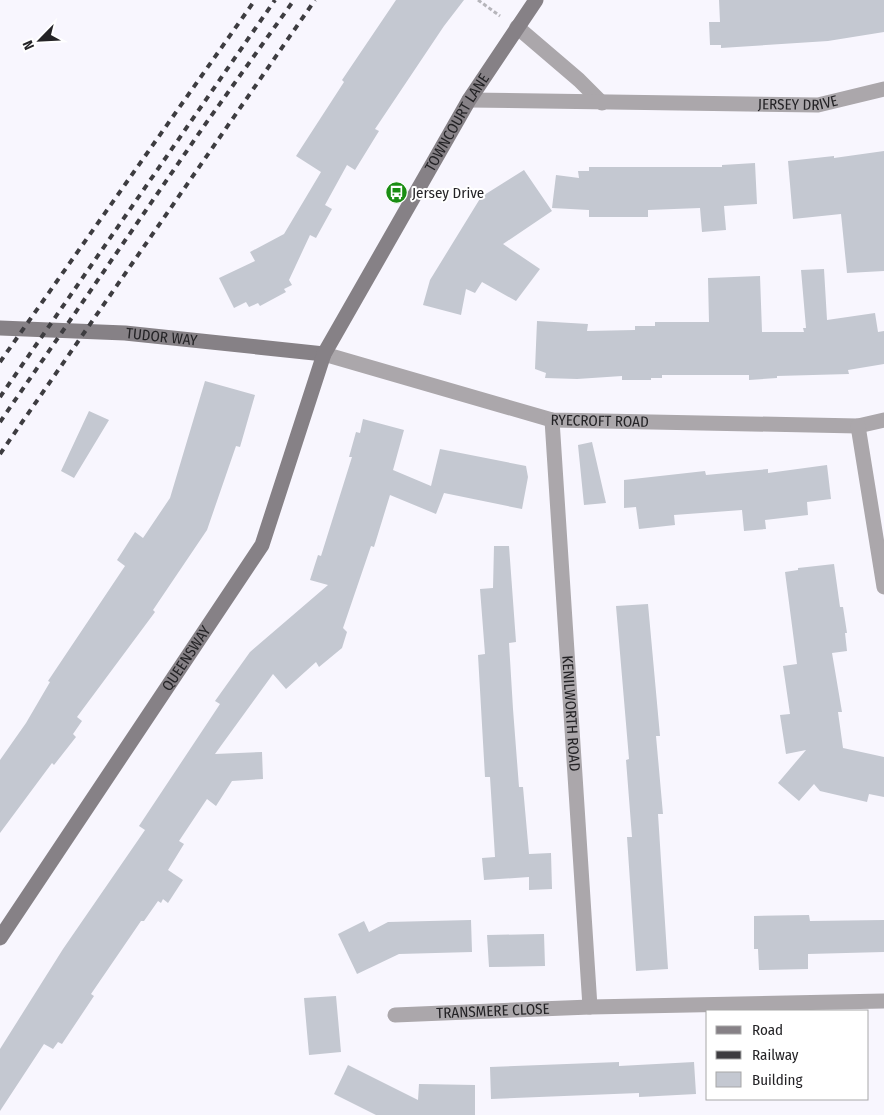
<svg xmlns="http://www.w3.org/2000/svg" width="884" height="1115" viewBox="0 0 884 1115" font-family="'Fira Sans Condensed',sans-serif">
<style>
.building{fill:#c4c8d1}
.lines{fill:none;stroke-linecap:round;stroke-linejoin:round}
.path{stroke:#b6b5bb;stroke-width:3;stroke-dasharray:4 2.5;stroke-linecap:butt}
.street{stroke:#aba7ab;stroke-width:15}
.secondary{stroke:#868186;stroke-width:15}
.rail{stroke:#3d3c40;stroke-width:4;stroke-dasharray:6 6;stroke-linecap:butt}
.labels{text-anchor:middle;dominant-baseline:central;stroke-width:4;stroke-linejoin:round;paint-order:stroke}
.street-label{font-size:15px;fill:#242326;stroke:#fff}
.poi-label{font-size:15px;fill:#242326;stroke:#fff;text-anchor:start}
</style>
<rect width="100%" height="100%" fill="#f8f6fe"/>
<!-- building -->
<path class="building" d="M 396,0 L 464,0 L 444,26 L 375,129 L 379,131 L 355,170 L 347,165 L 325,205 L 332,209 L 316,238 L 310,235 L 289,280 L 292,285 L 284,289 L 286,292 L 260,306 L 258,303 L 249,307 L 246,302 L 234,308 L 219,278 L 255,261 L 250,252 L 284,234 L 321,172 L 296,156 L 344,82 L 342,80 Z
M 719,0 L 884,0 L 884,32 L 828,41 L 721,48 L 721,45 L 710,45 L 709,22 L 720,22 Z
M 884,151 L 884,271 L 847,273 L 841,214 L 793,219 L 788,161 L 834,156 L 834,158 Z
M 755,163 L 757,204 L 724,206 L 726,230 L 702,232 L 700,208 L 648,210 L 648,217 L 589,217 L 589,210 L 552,208 L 556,175 L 579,178 L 578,171 L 589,171 L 589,167 L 722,167 L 722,165 Z
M 524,170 L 552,211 L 503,244 L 540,269 L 516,301 L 482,282 L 475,293 L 466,289 L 461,315 L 423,305 L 430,280 L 481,197 Z
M 824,269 L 827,320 L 875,313 L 878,332 L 884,331 L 884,364 L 848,370 L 849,374 L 777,376 L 777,378 L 749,380 L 749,375 L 662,375 L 662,378 L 651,378 L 651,380 L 622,380 L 622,376 L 577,379 L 545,378 L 546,373 L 535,369 L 537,321 L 588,324 L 587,331 L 635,330 L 635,326 L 655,326 L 655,322 L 709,322 L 708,278 L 760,276 L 762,332 L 804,332 L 803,328 L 806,328 L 801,270 Z
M 205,381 L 255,395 L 240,447 L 236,446 L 207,530 L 153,610 L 155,612 L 77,717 L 82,721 L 73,734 L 76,737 L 54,765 L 52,763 L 0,833 L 0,760 L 26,723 L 50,682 L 48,681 L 125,566 L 117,560 L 135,532 L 143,538 L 170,498 Z
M 89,411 L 109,420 L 74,478 L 61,471 Z
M 363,419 L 404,430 L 393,470 L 431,486 L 440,449 L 526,466 L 528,477 L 522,509 L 444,493 L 436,514 L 390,495 L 374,547 L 371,546 L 343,628 L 347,632 L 342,648 L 319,667 L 316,662 L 286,689 L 273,674 L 215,754 L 262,752 L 263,779 L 232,781 L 216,806 L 207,799 L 179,841 L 184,844 L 168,870 L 183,880 L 168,903 L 163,899 L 161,903 L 158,901 L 144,921 L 141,921 L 91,994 L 94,996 L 62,1044 L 58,1042 L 53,1049 L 44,1044 L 0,1111 L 0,1049 L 63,949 L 145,830 L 139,826 L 220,704 L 215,701 L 250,652 L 328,585 L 310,580 L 318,555 L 321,556 L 352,457 L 349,457 L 356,432 L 360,433 Z
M 592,442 L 606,503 L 584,505 L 578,445 Z
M 827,465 L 831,499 L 807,502 L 808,515 L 765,520 L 766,529 L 744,531 L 742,510 L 674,515 L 675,525 L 639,529 L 636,507 L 624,508 L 624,480 L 705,471 L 706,475 L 768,469 L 768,473 Z
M 494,546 L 509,546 L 516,642 L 509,643 L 513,709 L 519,787 L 523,787 L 529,854 L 551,853 L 552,889 L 529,890 L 529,877 L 484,880 L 482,858 L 495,857 L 490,777 L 485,777 L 478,655 L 485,654 L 480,589 L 493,588 Z
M 834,564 L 840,607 L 843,607 L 847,633 L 845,633 L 847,651 L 832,653 L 842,712 L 838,712 L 843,748 L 884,757 L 884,797 L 869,794 L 867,802 L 820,791 L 814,784 L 799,801 L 778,783 L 806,750 L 786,754 L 780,715 L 790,714 L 783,666 L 797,664 L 785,572 L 798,570 L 798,568 Z
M 648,604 L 660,736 L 656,736 L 663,814 L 658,814 L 668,969 L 636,971 L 627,837 L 632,837 L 626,760 L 629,759 L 616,606 Z
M 809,915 L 810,921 L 884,920 L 884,952 L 808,954 L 808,969 L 759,970 L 758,949 L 754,949 L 754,916 Z
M 471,920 L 472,952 L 399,954 L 357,974 L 338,934 L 364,921 L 369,932 L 388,922 Z
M 544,934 L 545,966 L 489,967 L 487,935 Z
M 336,996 L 341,1052 L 309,1055 L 304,998 Z
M 619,1062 L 619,1066 L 694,1062 L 696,1094 L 639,1097 L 639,1093 L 491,1099 L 490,1067 Z
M 348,1065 L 418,1100 L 419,1084 L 475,1085 L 475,1115 L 376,1115 L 334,1094 Z"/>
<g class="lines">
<!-- path -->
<path class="path" d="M 478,0 L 500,16"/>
<!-- street -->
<g class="street">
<path d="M 517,27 L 579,80 L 602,103"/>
<path id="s1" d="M 469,100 L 818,105 L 884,89"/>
<path id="s2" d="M 324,354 L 552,420 L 858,426 L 884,420"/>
<path id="s3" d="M 552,420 L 590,1007"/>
<path d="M 858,426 L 884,587"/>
<path id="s4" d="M 395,1015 L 590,1007 L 884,1001"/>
</g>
<!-- secondary -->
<g class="secondary">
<path id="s5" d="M 0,328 L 125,333 L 324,354"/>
<path id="s6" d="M 0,938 L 262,545 L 324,354 L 469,100 L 536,0"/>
</g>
<!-- rail -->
<path class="rail" d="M 0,362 L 255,0
M 0,397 L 275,0
M 0,422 L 204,126 L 294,0
M 0,454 L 315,0"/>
</g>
<!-- icons -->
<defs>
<symbol id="bus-disc" viewBox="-11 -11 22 22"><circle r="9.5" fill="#1a8d13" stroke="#fff"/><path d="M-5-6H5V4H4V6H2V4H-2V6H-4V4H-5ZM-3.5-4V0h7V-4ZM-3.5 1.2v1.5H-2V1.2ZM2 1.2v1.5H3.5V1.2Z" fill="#fff"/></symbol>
</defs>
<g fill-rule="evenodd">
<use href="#bus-disc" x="384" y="180" width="25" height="25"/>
</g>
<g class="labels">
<!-- street labels -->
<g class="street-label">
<text stroke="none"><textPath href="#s1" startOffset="329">JERSEY DRIVE</textPath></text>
<text stroke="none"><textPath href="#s6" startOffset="940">TOWNCOURT LANE</textPath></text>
<text stroke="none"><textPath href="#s5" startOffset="162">TUDOR WAY</textPath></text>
<text stroke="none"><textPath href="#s2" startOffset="285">RYECROFT ROAD</textPath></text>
<text stroke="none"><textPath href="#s6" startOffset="336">QUEENSWAY</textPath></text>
<text stroke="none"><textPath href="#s3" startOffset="294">KENILWORTH ROAD</textPath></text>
<text stroke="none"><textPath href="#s4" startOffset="98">TRANSMERE CLOSE</textPath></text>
</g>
<!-- poi labels -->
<g class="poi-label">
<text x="412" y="193">Jersey Drive</text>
</g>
</g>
<!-- legend -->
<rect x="706" y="1010" width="162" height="90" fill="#ffffff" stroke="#a7a7a8"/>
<rect x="716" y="1026" width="25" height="8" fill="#868186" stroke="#a7a7a8"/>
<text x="752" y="1035" font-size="15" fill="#242326">Road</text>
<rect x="716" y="1051" width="25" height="8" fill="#3d3c40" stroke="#a7a7a8"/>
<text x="752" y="1060" font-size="15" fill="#242326">Railway</text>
<rect x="716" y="1072" width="25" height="15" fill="#c4c8d1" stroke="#a7a7a8"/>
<text x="752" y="1085" font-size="15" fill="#242326">Building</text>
<!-- north arrow -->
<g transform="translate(40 40) rotate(246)" stroke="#ffffff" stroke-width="4" paint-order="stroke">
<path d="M0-4L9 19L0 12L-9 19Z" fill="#242326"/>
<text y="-8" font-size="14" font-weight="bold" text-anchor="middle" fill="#242326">N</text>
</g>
</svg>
